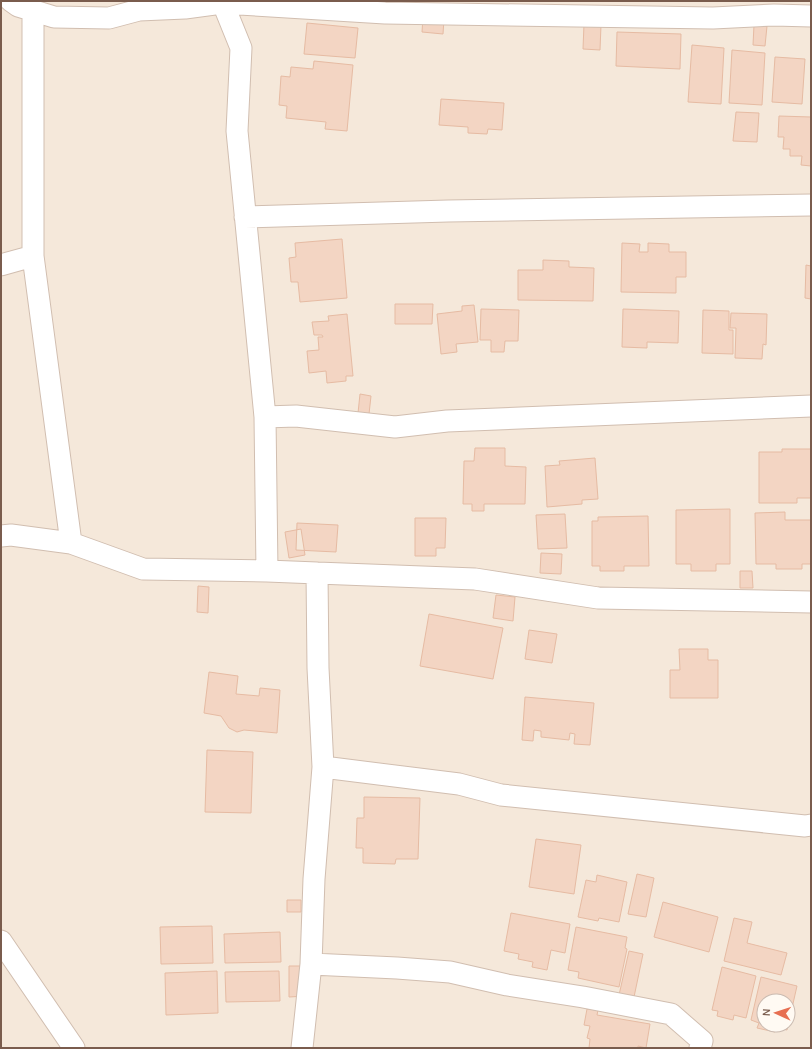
<svg xmlns="http://www.w3.org/2000/svg" width="812" height="1049" viewBox="0 0 812 1049" font-family="Karla,sans-serif">
<style>
.residential{fill:#f5e8da;fill-rule:evenodd}
.building{fill:#f3d5c3;stroke:#e6bba3;fill-rule:evenodd}
.lines{fill:none;stroke-linecap:round;stroke-linejoin:round}
.minor-casing{stroke:#d1beb0;stroke-width:23}
.minor{stroke:#fff;stroke-width:21}
</style>
<rect width="100%" height="100%" fill="#fdf6ec"/>
<!-- residential -->
<path class="residential" d="M 1,1 L 811,1 L 811,1048 L 1,1048 ZM 764,1001 L 788,1001 L 788,1025 L 764,1025 Z"/>
<!-- building -->
<path class="building" d="M 423,17 L 444,19 L 443,34 L 422,32 Z
M 307,23 L 358,28 L 355,58 L 304,54 Z
M 584,24 L 601,25 L 600,50 L 583,49 Z
M 754,25 L 767,26 L 765,46 L 753,45 Z
M 617,32 L 681,34 L 680,69 L 616,66 Z
M 692,45 L 724,48 L 721,104 L 688,102 Z
M 732,50 L 765,53 L 762,105 L 729,103 Z
M 775,57 L 805,59 L 802,104 L 772,102 Z
M 314,61 L 353,65 L 347,131 L 325,129 L 326,122 L 286,118 L 287,106 L 279,105 L 281,76 L 290,77 L 291,67 L 313,69 Z
M 441,99 L 504,103 L 502,130 L 488,129 L 487,134 L 468,133 L 468,127 L 439,125 Z
M 736,112 L 759,113 L 757,142 L 733,141 Z
M 779,116 L 811,117 L 811,166 L 801,165 L 802,156 L 790,156 L 790,149 L 783,149 L 784,137 L 778,137 Z
M 342,239 L 347,298 L 300,302 L 298,282 L 291,282 L 289,258 L 296,257 L 295,243 Z
M 622,243 L 640,244 L 639,252 L 648,252 L 648,243 L 669,244 L 669,252 L 686,252 L 686,277 L 676,277 L 676,293 L 621,292 Z
M 543,260 L 569,261 L 569,267 L 594,268 L 593,301 L 518,300 L 518,270 L 543,270 Z
M 806,265 L 811,266 L 811,299 L 805,298 Z
M 395,304 L 433,304 L 432,324 L 395,324 Z
M 474,305 L 478,342 L 456,344 L 457,352 L 441,354 L 437,314 L 462,311 L 462,306 Z
M 481,309 L 519,310 L 518,341 L 505,341 L 504,352 L 491,352 L 491,340 L 480,340 Z
M 623,309 L 679,311 L 678,343 L 647,342 L 647,348 L 622,347 Z
M 703,310 L 729,311 L 729,330 L 733,330 L 733,354 L 702,353 Z
M 731,313 L 767,314 L 766,345 L 763,344 L 762,359 L 735,358 L 736,328 L 730,328 Z
M 347,314 L 353,376 L 346,376 L 346,381 L 327,383 L 326,371 L 309,373 L 307,351 L 319,350 L 318,337 L 323,337 L 322,335 L 314,335 L 312,322 L 329,321 L 328,316 Z
M 360,394 L 371,396 L 369,414 L 358,413 Z
M 475,448 L 505,448 L 505,466 L 526,467 L 525,504 L 484,504 L 484,511 L 472,511 L 472,504 L 463,504 L 464,461 L 474,461 Z
M 782,449 L 811,449 L 811,498 L 797,498 L 797,503 L 759,503 L 759,452 L 782,452 Z
M 595,458 L 598,499 L 582,500 L 582,504 L 547,507 L 545,466 L 560,465 L 559,461 Z
M 730,509 L 730,564 L 716,564 L 716,571 L 691,571 L 691,564 L 676,564 L 676,510 Z
M 785,512 L 785,520 L 811,520 L 811,564 L 802,564 L 802,569 L 776,569 L 776,564 L 756,564 L 755,513 Z
M 565,514 L 567,548 L 538,549 L 536,515 Z
M 648,516 L 649,566 L 624,566 L 624,571 L 600,571 L 600,566 L 592,566 L 592,521 L 598,521 L 598,517 Z
M 415,518 L 446,518 L 445,548 L 436,548 L 436,556 L 415,556 Z
M 297,523 L 338,525 L 336,552 L 296,550 Z
M 301,529 L 305,555 L 289,558 L 285,532 Z
M 541,553 L 562,554 L 561,574 L 540,573 Z
M 740,571 L 752,571 L 753,588 L 740,588 Z
M 198,586 L 209,587 L 208,613 L 197,612 Z
M 496,595 L 515,597 L 513,621 L 493,618 Z
M 429,614 L 503,628 L 493,679 L 420,666 Z
M 529,630 L 557,634 L 552,663 L 525,659 Z
M 679,649 L 708,649 L 708,660 L 718,660 L 718,698 L 670,698 L 670,670 L 680,670 Z
M 209,672 L 238,676 L 236,694 L 259,696 L 260,688 L 280,690 L 277,733 L 244,730 L 237,732 L 229,728 L 221,716 L 204,713 Z
M 525,697 L 594,703 L 590,745 L 574,744 L 575,734 L 570,733 L 569,740 L 541,737 L 541,731 L 534,730 L 533,741 L 522,740 Z
M 207,750 L 253,752 L 251,813 L 205,812 Z
M 364,797 L 420,798 L 418,859 L 396,859 L 395,864 L 363,863 L 363,848 L 356,848 L 357,818 L 364,818 Z
M 536,839 L 581,845 L 574,894 L 529,887 Z
M 637,874 L 654,878 L 646,917 L 628,914 Z
M 597,875 L 627,882 L 619,922 L 599,918 L 598,921 L 578,917 L 586,880 L 596,882 Z
M 287,900 L 301,900 L 301,912 L 287,912 Z
M 663,902 L 718,917 L 709,952 L 654,937 Z
M 511,913 L 570,924 L 565,953 L 551,950 L 547,970 L 532,967 L 533,962 L 518,959 L 519,954 L 504,951 Z
M 734,918 L 752,922 L 747,943 L 787,953 L 781,975 L 724,961 Z
M 212,926 L 213,963 L 161,964 L 160,927 Z
M 576,927 L 627,937 L 625,948 L 627,949 L 619,987 L 578,978 L 579,972 L 568,970 Z
M 280,932 L 281,962 L 225,963 L 224,934 Z
M 629,951 L 643,954 L 634,997 L 619,995 Z
M 289,966 L 305,966 L 306,996 L 289,997 Z
M 722,967 L 756,976 L 746,1018 L 734,1015 L 733,1020 L 717,1016 L 718,1011 L 712,1010 Z
M 217,971 L 218,1013 L 166,1015 L 165,973 Z
M 279,971 L 280,1001 L 226,1002 L 225,972 Z
M 761,977 L 797,986 L 787,1030 L 776,1027 L 775,1032 L 757,1028 L 759,1023 L 751,1020 ZM 764,1001 L 788,1001 L 788,1025 L 764,1025 Z
M 587,1009 L 598,1010 L 597,1015 L 650,1024 L 646,1048 L 638,1046 L 638,1048 L 589,1048 L 590,1039 L 587,1038 L 590,1026 L 584,1025 Z"/>
<g class="lines">
<defs>
<path id="minor" d="M 11,1 L 18,6 L 54,17 L 109,18 L 139,10 L 185,8 L 222,3 L 385,13 L 713,18 L 774,15 L 811,16
M 222,1 L 241,48 L 237,131 L 265,417 L 267,571 L 317,573 L 318,668 L 323,767 L 314,879 L 311,964 L 302,1048
M 33,11 L 33,256 L 71,543
M 245,217 L 448,211 L 811,205
M 1,265 L 33,256
M 265,417 L 296,416 L 395,427 L 447,421 L 811,406
M 1,536 L 11,535 L 71,543 L 143,569 L 267,571
M 317,573 L 475,579 L 598,598 L 811,602
M 323,767 L 459,784 L 501,795 L 805,826 L 811,825
M 1,941 L 74,1048
M 311,964 L 397,968 L 450,972 L 507,985 L 583,997 L 671,1014 L 702,1041 L 700,1048"/>
</defs>
<!-- minor casing -->
<use href="#minor" class="minor-casing"/>
<!-- minor -->
<use href="#minor" class="minor"/>
</g>
<!-- border -->
<rect width="812" height="1049" fill="none" stroke="#7a5c4d" stroke-width="4"/>
<!-- north arrow -->
<g transform="translate(776 1013) rotate(273)"><circle r="19" fill="#fffaf3" stroke="#cabbb1"/>
<path d="M0-3L7 15L0 10L-7 15Z" fill="#e76f51"/>
<text y="-6" font-size="11" font-weight="bold" text-anchor="middle" fill="#7a5c4d">N</text>
</g>
</svg>
